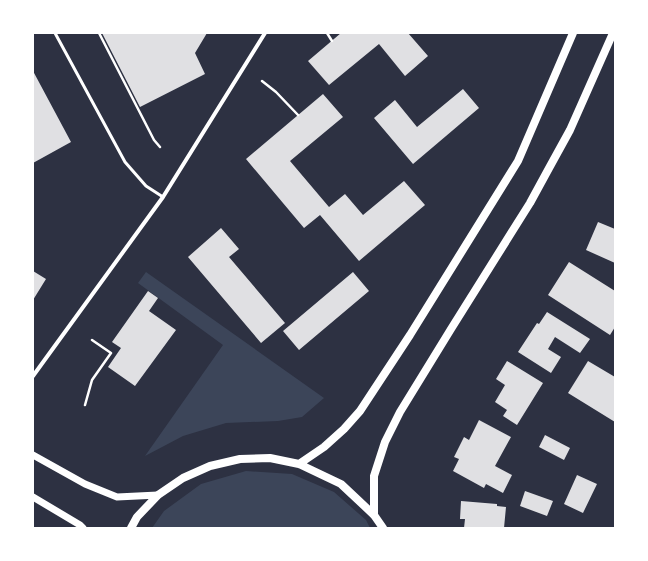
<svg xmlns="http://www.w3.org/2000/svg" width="648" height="561" viewBox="0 0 648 561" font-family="'Noto Sans',sans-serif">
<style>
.green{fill:#3c4559}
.building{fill:#e0e0e3}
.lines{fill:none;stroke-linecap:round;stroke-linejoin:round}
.path{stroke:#fff;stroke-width:2.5}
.service{stroke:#fff;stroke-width:3}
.minor{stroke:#fff;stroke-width:4}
.tertiary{stroke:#fff;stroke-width:7}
.secondary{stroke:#fff;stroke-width:8}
</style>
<rect width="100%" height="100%" fill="#2d3142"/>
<!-- green -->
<path class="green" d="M 146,272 L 324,398 L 302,417 L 278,421 L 226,423 L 183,436 L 145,456 L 223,345 L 138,283 Z
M 246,471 L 292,474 L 334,492 L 366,520 L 370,528 L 152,528 L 164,511 L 201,484 Z"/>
<!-- building -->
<path class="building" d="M 102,33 L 207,33 L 195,53 L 205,74 L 140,107 Z
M 341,33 L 408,33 L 428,56 L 405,76 L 379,44 L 329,85 L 308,61 Z
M 33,71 L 71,142 L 33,163 Z
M 463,89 L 479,108 L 413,164 L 374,118 L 395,100 L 417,127 Z
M 323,94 L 343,117 L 290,161 L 329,207 L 345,194 L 363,215 L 404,181 L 425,205 L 359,261 L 320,215 L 304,228 L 246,159 Z
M 598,222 L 615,229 L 615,263 L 586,250 Z
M 221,228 L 239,249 L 229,257 L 285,323 L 261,343 L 188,257 Z
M 569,262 L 615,291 L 615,327 L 610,335 L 548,295 Z
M 33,271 L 46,279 L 33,300 Z
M 353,272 L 369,291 L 299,350 L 283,331 Z
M 148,291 L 158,298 L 149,311 L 176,330 L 135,386 L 108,367 L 121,348 L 112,342 Z
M 547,312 L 590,339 L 580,353 L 555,337 L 548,349 L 561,357 L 551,373 L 518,352 L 537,323 L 539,324 Z
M 507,361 L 543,383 L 517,425 L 503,416 L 507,410 L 495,402 L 505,385 L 496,379 Z
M 588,361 L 615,377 L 615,422 L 568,393 Z
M 479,420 L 511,437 L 495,466 L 512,475 L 503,493 L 486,484 L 484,488 L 453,471 L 459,459 L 454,457 L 464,437 L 469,440 Z
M 545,435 L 570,448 L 564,460 L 539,447 Z
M 577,475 L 597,484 L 583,513 L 564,504 Z
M 525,491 L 553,501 L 547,516 L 520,506 Z
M 461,501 L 497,504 L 497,506 L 506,507 L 504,528 L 464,528 L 465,519 L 460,519 Z"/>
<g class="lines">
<!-- path -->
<path class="path" d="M 99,33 L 154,140 L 160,147
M 327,33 L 332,41
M 262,81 L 276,92 L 298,115
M 85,405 L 92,380 L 111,353 L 92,340"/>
<!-- service -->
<path class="service" d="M 55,33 L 125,162 L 146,186 L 163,197"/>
<!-- minor -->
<path class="minor" d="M 33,376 L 163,197 L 265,33"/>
<!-- tertiary -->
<path class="tertiary" d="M 33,455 L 85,484 L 117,497 L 158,495
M 33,497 L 80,525 L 83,528"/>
<!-- secondary -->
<path class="secondary" d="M 299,464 L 324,447 L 344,429 L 360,411 L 410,335 L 518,161 L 573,33
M 374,515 L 374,476 L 385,442 L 400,412 L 451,329 L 530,203 L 548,170 L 570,130 L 613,33
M 131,528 L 137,517 L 158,495 L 183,478 L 210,466 L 240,459 L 270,458 L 299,464 L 341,484 L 374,515 L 383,528"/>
</g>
<!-- border -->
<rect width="648" height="561" fill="none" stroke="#ffffff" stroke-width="68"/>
</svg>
